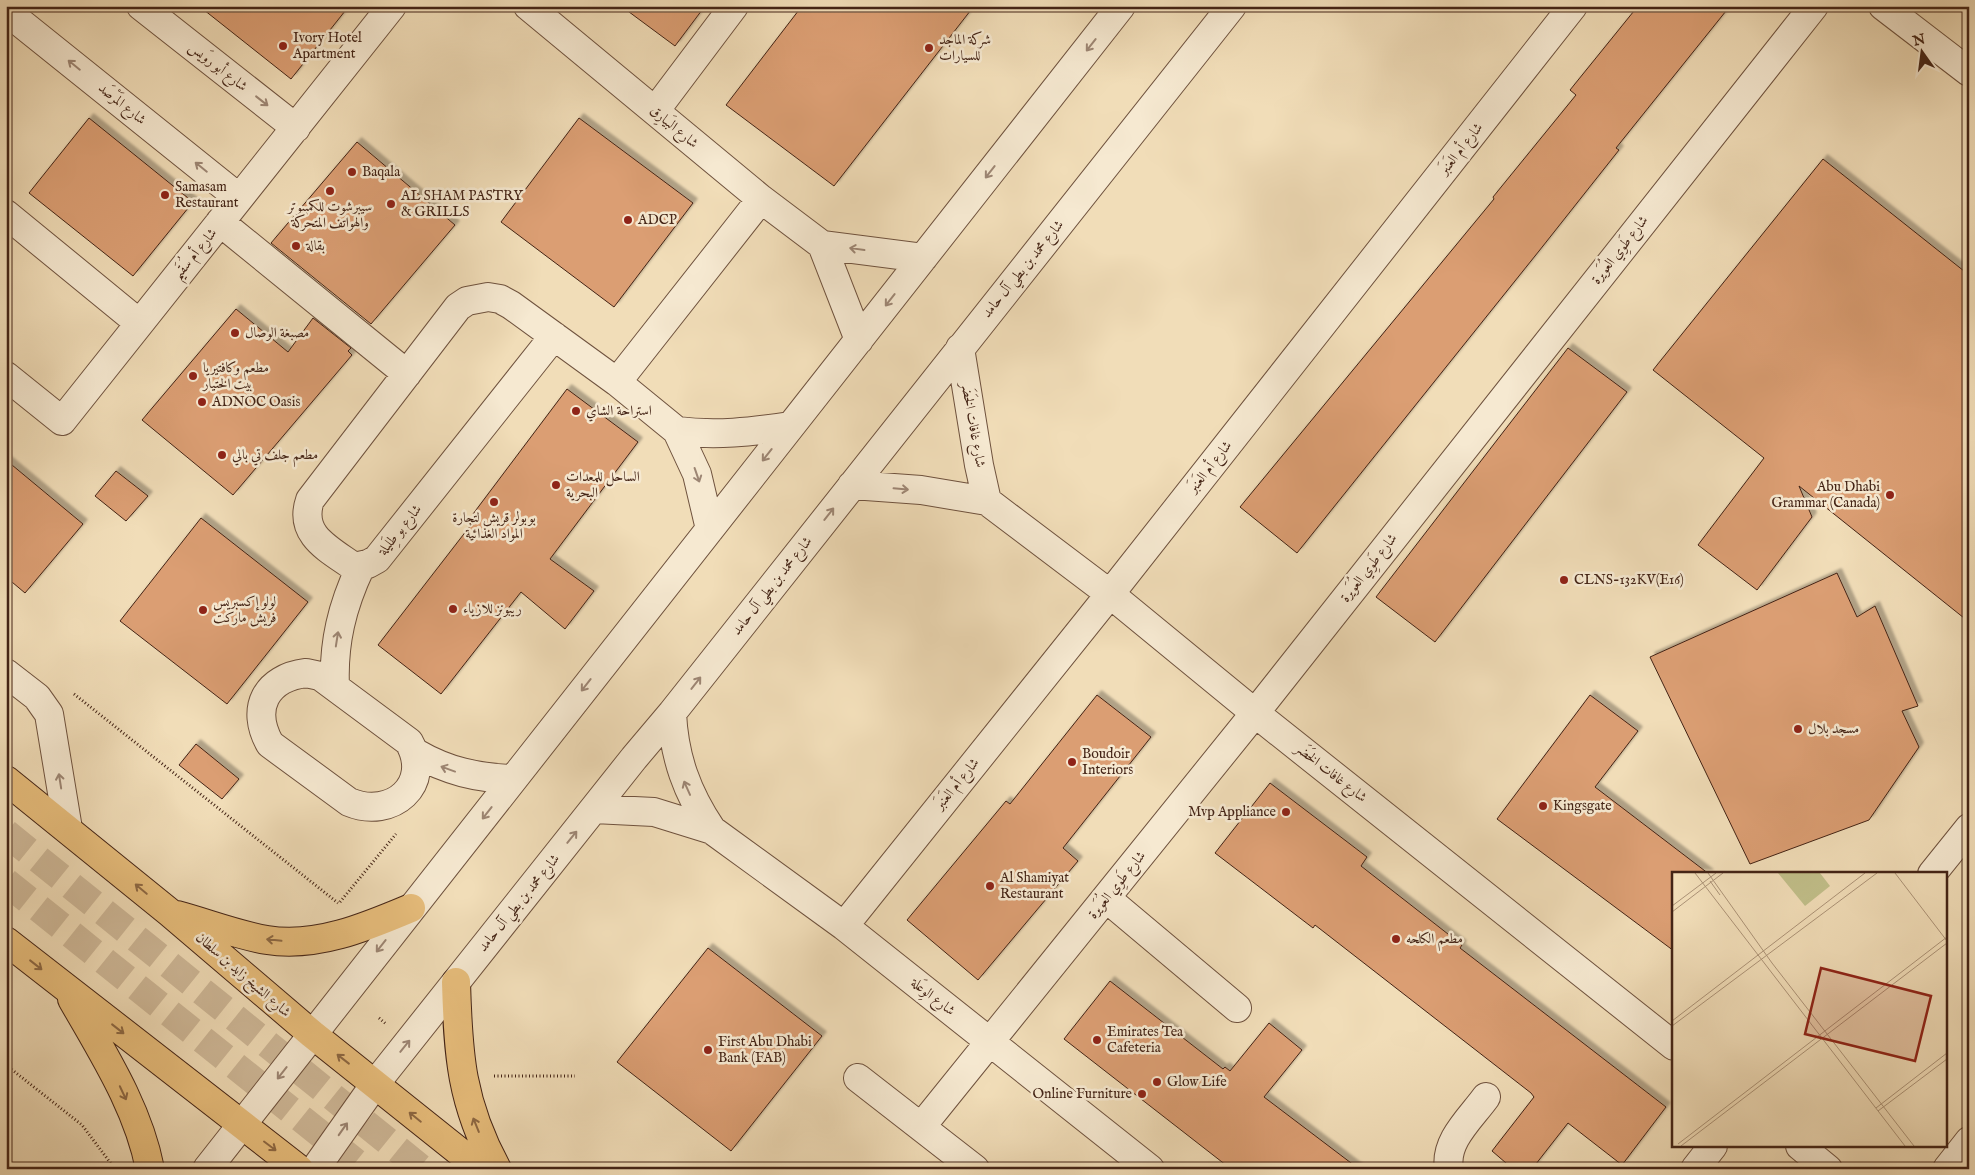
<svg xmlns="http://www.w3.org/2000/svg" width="1975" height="1175" viewBox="0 0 1975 1175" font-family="'IM FELL English',Amiri,serif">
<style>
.building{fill:#db9e73;stroke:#442416;filter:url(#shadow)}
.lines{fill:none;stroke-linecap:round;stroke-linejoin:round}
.highway-tunnel{stroke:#ceb898;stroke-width:28;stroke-dasharray:28 14;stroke-linecap:butt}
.minor-casing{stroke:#6f523e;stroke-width:30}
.major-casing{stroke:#442416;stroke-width:30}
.path{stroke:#442416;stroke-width:3;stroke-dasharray:1 2.5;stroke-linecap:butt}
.minor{stroke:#f6e9d1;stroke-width:28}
.major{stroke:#e8be7c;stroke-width:28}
.oneway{stroke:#9d8674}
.oneway2{stroke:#8e6944}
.poi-dot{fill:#8f2418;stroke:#f6e9d1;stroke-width:2}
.labels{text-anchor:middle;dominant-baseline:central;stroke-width:5;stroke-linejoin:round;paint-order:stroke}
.poi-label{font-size:14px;fill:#442416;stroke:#f6e9d1;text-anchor:start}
.street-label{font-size:14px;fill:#442416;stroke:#f6e9d1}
.inset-road{fill:none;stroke:#ac9377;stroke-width:1}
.view{fill:#8f2418;fill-opacity:0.15;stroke:#8f2418;stroke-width:2.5}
.inset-edge{fill:none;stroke:#442416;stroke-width:2.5}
</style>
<defs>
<filter id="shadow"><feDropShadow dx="4.5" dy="-4.5" stdDeviation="1" flood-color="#0004"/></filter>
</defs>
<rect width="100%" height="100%" fill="#f1ddb8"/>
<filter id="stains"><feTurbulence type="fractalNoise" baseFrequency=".004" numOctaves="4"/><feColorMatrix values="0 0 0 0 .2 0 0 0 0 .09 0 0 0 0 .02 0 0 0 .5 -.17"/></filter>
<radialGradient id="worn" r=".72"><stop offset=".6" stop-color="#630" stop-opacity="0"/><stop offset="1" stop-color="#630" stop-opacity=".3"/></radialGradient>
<!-- building -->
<path class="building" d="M 199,6 L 349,6 L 291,79 Z
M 621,6 L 705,6 L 675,46 Z
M 802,6 L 974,6 L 834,186 L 726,105 Z
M 1638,6 L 1730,6 L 1616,148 L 1619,150 L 1539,251 L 1297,553 L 1240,507 L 1494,199 L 1493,197 L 1576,95 L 1570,90 Z
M 89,118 L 193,202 L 133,276 L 29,193 Z
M 579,118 L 693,203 L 614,307 L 501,222 Z
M 357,142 L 455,225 L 371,324 L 271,243 Z
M 1823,159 L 1969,275 L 1969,622 L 1799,486 L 1812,517 L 1757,590 L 1698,545 L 1764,458 L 1653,370 Z
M 236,309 L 288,352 L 313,318 L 351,348 L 348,351 L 352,355 L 233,495 L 142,420 Z
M 1568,348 L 1627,392 L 1435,642 L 1376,597 Z
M 567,389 L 638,442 L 550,559 L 594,591 L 565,629 L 521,592 L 441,694 L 378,645 L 477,517 L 473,514 Z
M 6,460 L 83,524 L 25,593 L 6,577 Z
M 116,471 L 148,496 L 126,521 L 95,496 Z
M 201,518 L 308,602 L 227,704 L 120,621 Z
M 1837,573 L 1857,617 L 1875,606 L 1918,706 L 1902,711 L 1919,747 L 1869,820 L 1750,864 L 1650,657 Z
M 1097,695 L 1151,737 L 1063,848 L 1078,861 L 978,980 L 907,920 L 1006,801 L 1010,804 Z
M 1590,695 L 1638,731 L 1595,787 L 1709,874 L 1674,874 L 1674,951 L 1497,819 Z
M 196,744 L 239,779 L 222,799 L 179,765 Z
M 1270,783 L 1367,857 L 1361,866 L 1462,945 L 1460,948 L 1666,1107 L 1622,1165 L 1568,1123 L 1532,1169 L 1513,1169 L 1492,1151 L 1534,1097 L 1531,1093 L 1315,925 L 1313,928 L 1215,853 Z
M 708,948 L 822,1036 L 731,1151 L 617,1062 Z
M 1110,981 L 1223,1069 L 1225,1067 L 1230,1071 L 1269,1023 L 1302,1050 L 1264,1097 L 1359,1169 L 1231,1169 L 1064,1039 Z"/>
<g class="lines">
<!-- highway-tunnel -->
<path class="highway-tunnel" d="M 6,833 L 422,1169
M 6,882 L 364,1169"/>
<defs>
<path id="minor" d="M 141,6 L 296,128
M 528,6 L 761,199 L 822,245 L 923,258
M 1883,6 L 1969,72
M 6,11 L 239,198
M 655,111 L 734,6
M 6,214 L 139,323
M 220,222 L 407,374
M 822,245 L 859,340
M 554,336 L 377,559 L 368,564 L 354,567 C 329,549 298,535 310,500 L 458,307 L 467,301 L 488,297 L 500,299 L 511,305 L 617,382 L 677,431 L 697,474 L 710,529
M 960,348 L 979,465 L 987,501
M 6,376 L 62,421 L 392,6
M 617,382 L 761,199
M 677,431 C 715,436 752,432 790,426
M 852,485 L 921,490 L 987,501 L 1110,594 L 1255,713 L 1674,1046
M 6,673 L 37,697 L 49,714 L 68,829
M 306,673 L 320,676 L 409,742 C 433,784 392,820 349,802 L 270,744 C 250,708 266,678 306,673 Z
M 335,687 C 333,643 342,606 361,566
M 672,713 C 674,757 687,793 712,830
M 416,753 C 447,771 477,778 513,779
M 594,809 L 654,812 L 712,830 L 844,926 L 1150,1169
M 1932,874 L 1969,828
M 1106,898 L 1237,1008
M 844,926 L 1110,594 L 1573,6
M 858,1078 L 975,1169
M 921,1127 L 1255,713 L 1814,6
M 1800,1146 L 1828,1169
M 207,1169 L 1121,6
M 315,1169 L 375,1084 L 634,758 L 672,713 L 1232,6
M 1449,1169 C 1444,1141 1471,1118 1486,1097
M 1695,1169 L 1713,1146
M 1947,1169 L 1969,1141"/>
<path id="major" d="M 6,780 L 169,912 L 312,1034 L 481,1169
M 177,915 C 207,923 237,935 267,940 C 317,948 366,927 411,908
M 6,941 L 299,1169
M 456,982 C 458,1055 461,1103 497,1169
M 72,999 C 102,1052 138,1107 150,1169"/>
</defs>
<!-- minor casing -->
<use href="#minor" class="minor-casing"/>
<!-- major casing -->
<use href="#major" class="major-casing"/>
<!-- path -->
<path class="path" d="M 74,694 L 338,903
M 340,902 L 396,834
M 379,1018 L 386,1024
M 6,1065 L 82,1125 L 115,1169
M 494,1076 L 575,1076
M 379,1169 L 380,1168"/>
<!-- minor -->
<use href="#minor" class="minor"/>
<!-- major -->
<use href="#major" class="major"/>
</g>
<!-- one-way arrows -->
<defs><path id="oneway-shaft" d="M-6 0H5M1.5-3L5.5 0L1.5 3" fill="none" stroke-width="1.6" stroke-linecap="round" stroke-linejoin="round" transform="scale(1.25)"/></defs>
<g class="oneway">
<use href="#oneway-shaft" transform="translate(1091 45) rotate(128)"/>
<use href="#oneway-shaft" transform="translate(74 65) rotate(-141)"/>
<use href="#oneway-shaft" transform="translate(262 101) rotate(38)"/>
<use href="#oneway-shaft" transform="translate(201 167) rotate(-141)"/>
<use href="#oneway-shaft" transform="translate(990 172) rotate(128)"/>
<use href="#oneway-shaft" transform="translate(857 249) rotate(-172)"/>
<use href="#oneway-shaft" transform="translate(890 300) rotate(128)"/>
<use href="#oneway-shaft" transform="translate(767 455) rotate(128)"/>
<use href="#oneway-shaft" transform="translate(697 475) rotate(71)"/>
<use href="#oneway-shaft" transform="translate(901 489) rotate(5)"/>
<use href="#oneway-shaft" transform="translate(829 514) rotate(-52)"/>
<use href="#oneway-shaft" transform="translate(337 639) rotate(-81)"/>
<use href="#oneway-shaft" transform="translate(696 683) rotate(-52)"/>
<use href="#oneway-shaft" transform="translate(586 685) rotate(128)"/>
<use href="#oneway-shaft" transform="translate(448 769) rotate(-160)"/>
<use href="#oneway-shaft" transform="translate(60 781) rotate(-99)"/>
<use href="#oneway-shaft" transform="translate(687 788) rotate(-114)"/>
<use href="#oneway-shaft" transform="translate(487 813) rotate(128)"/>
<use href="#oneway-shaft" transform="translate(572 837) rotate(-51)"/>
<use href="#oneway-shaft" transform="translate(381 946) rotate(128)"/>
<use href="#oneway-shaft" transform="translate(405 1046) rotate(-51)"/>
<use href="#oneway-shaft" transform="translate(282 1073) rotate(128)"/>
<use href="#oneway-shaft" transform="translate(343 1129) rotate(-55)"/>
</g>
<g class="oneway2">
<use href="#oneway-shaft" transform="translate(141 889) rotate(-140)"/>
<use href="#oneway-shaft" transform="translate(274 940) rotate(-174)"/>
<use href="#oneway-shaft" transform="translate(36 965) rotate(38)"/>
<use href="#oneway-shaft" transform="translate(118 1029) rotate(38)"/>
<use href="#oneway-shaft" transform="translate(343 1059) rotate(-142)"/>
<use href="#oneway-shaft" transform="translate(123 1093) rotate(65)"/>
<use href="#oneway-shaft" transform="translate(415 1117) rotate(-141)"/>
<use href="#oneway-shaft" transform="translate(476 1125) rotate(-112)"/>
<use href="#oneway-shaft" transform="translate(270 1146) rotate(37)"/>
</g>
<!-- markers -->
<g class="poi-dot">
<circle cx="283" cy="46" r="5"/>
<circle cx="929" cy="48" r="5"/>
<circle cx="352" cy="172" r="5"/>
<circle cx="330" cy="191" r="5"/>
<circle cx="165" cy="195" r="5"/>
<circle cx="391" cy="204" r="5"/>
<circle cx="628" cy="220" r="5"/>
<circle cx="296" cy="246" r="5"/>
<circle cx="235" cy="333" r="5"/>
<circle cx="193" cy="376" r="5"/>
<circle cx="202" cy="402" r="5"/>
<circle cx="576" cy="411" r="5"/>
<circle cx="222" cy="455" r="5"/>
<circle cx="556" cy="485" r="5"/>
<circle cx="1890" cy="495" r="5"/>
<circle cx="494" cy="502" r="5"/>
<circle cx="1564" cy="580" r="5"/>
<circle cx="453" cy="609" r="5"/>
<circle cx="203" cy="610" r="5"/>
<circle cx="1798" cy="729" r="5"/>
<circle cx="1072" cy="762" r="5"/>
<circle cx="1543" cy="806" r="5"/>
<circle cx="1286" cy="812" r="5"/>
<circle cx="990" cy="886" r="5"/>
<circle cx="1396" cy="939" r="5"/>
<circle cx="1097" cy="1040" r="5"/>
<circle cx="708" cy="1050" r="5"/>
<circle cx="1157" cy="1082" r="5"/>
<circle cx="1142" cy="1094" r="5"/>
</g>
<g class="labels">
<!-- poi labels -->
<g class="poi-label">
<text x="293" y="38">Ivory Hotel<tspan x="293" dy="16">Apartment</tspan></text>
<text x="939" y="40">شركة الماجد<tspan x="939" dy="16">للسيارات</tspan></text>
<text x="362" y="172">Baqala</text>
<text x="175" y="187">Samasam<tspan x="175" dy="16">Restaurant</tspan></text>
<text x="401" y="196">AL SHAM PASTRY<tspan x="401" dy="16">&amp; GRILLS</tspan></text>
<text x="330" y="207" text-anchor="middle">سيبرشوت للكمبيوتر<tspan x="330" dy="16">والهواتف المتحركة</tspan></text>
<text x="638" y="220">ADCP</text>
<text x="306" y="246">بقالة</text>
<text x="245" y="333">مصبغة الوصال</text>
<text x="203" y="368">مطعم وكافتيريا<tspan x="203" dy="16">بيت الختيار</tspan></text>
<text x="212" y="402">ADNOC Oasis</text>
<text x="586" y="411">استراحة الشاي</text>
<text x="232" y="455">مطعم جلف تي بالي</text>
<text x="566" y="477">الساحل للمعدات<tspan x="566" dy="16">البحرية</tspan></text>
<text x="1880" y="487" text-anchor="end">Abu Dhabi<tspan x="1880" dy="16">Grammar (Canada)</tspan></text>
<text x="494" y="518" text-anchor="middle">بوبولر قريش لتجارة<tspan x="494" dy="16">المواد الغذائية</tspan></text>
<text x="1574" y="580">CLNS-132KV(E16)</text>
<text x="213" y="602">لولو إكسبريس<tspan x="213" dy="16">فريش ماركت</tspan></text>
<text x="463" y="609">ريبونز للازياء</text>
<text x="1808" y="729">مسجد بلال</text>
<text x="1082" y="754">Boudoir<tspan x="1082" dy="16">Interiors</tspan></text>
<text x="1553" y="806">Kingsgate</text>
<text x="1276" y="812" text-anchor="end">Mvp Appliance</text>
<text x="1000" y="878">Al Shamiyat<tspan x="1000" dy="16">Restaurant</tspan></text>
<text x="1406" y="939">مطعم الكلحه</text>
<text x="1107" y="1032">Emirates Tea<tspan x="1107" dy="16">Cafeteria</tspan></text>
<text x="718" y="1042">First Abu Dhabi<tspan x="718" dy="16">Bank (FAB)</tspan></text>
<text x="1167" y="1082">Glow Life</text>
<text x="1132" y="1094" text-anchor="end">Online Furniture</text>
</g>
<!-- street labels -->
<g class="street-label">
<text transform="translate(218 67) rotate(38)">شارع أبو روَيس</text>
<text transform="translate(122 104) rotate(39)">شارع المَرْصَد</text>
<text transform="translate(674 127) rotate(40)">شارع البَيارِق</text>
<text transform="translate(1461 149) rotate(-52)">شارع أم العَنبَر</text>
<text transform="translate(1620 250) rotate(-52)">شارع طَوِي العُوَيرة</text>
<text transform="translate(195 254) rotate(-51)">شارع أم سُقَيم</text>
<text transform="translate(1023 269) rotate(-51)">شارع محمد بن بطي آل حامد</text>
<text transform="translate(973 425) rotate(80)">شارع غافات الخَضَر</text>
<text transform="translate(1210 467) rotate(-52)">شارع أم العَنبَر</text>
<text transform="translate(400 530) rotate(-51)">شارع بو طِلَيلة</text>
<text transform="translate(1369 568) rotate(-52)">شارع طَوِي العُوَيرة</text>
<text transform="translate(772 586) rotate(-52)">شارع محمد بن بطي آل حامد</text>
<text transform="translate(1331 773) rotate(38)">شارع غافات الخَضَر</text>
<text transform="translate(957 784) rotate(-51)">شارع أم العَنبَر</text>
<text transform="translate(1117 885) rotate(-51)">شارع طَوِي العُوَيرة</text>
<text transform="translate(519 903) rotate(-51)">شارع محمد بن بطي آل حامد</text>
<text transform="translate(243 975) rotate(41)">شارع الشيخ زايد بن سلطان</text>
<text transform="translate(933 997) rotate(38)">شارع الوِعَلة</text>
</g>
</g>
<!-- overview -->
<g transform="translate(1672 872)">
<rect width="275" height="275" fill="#f1ddb8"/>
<path d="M 106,1 L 148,1 L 158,14 L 133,34 Z" fill="#c1bf8a"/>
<path class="inset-road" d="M 23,1 L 233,274M 36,1 L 100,91 L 242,274M 223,1 L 275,69M 38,9 L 48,23M 0,34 L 44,1M 0,40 L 51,1M 0,149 L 193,1M 0,154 L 205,1M 204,236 L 275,181M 206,239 L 275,187M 6,272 L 275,65M 9,274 L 275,71"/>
<path class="view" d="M 149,96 L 259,124 L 243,189 L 133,162 Z"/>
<rect width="275" height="275" class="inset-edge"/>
</g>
<!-- margin -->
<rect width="1975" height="1175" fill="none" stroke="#f1ddb8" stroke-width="25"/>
<rect x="8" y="8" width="1960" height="1160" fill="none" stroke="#442416" stroke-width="2.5"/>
<rect x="12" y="12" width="1950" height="1150" fill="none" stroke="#442416"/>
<!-- north arrow -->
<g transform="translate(1922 52) rotate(346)" stroke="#f6e9d1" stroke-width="4" paint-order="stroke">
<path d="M0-4L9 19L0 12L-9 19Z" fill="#442416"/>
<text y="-8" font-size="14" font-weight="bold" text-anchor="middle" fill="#442416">N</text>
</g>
<rect width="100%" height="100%" filter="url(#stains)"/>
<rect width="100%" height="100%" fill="url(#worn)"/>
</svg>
